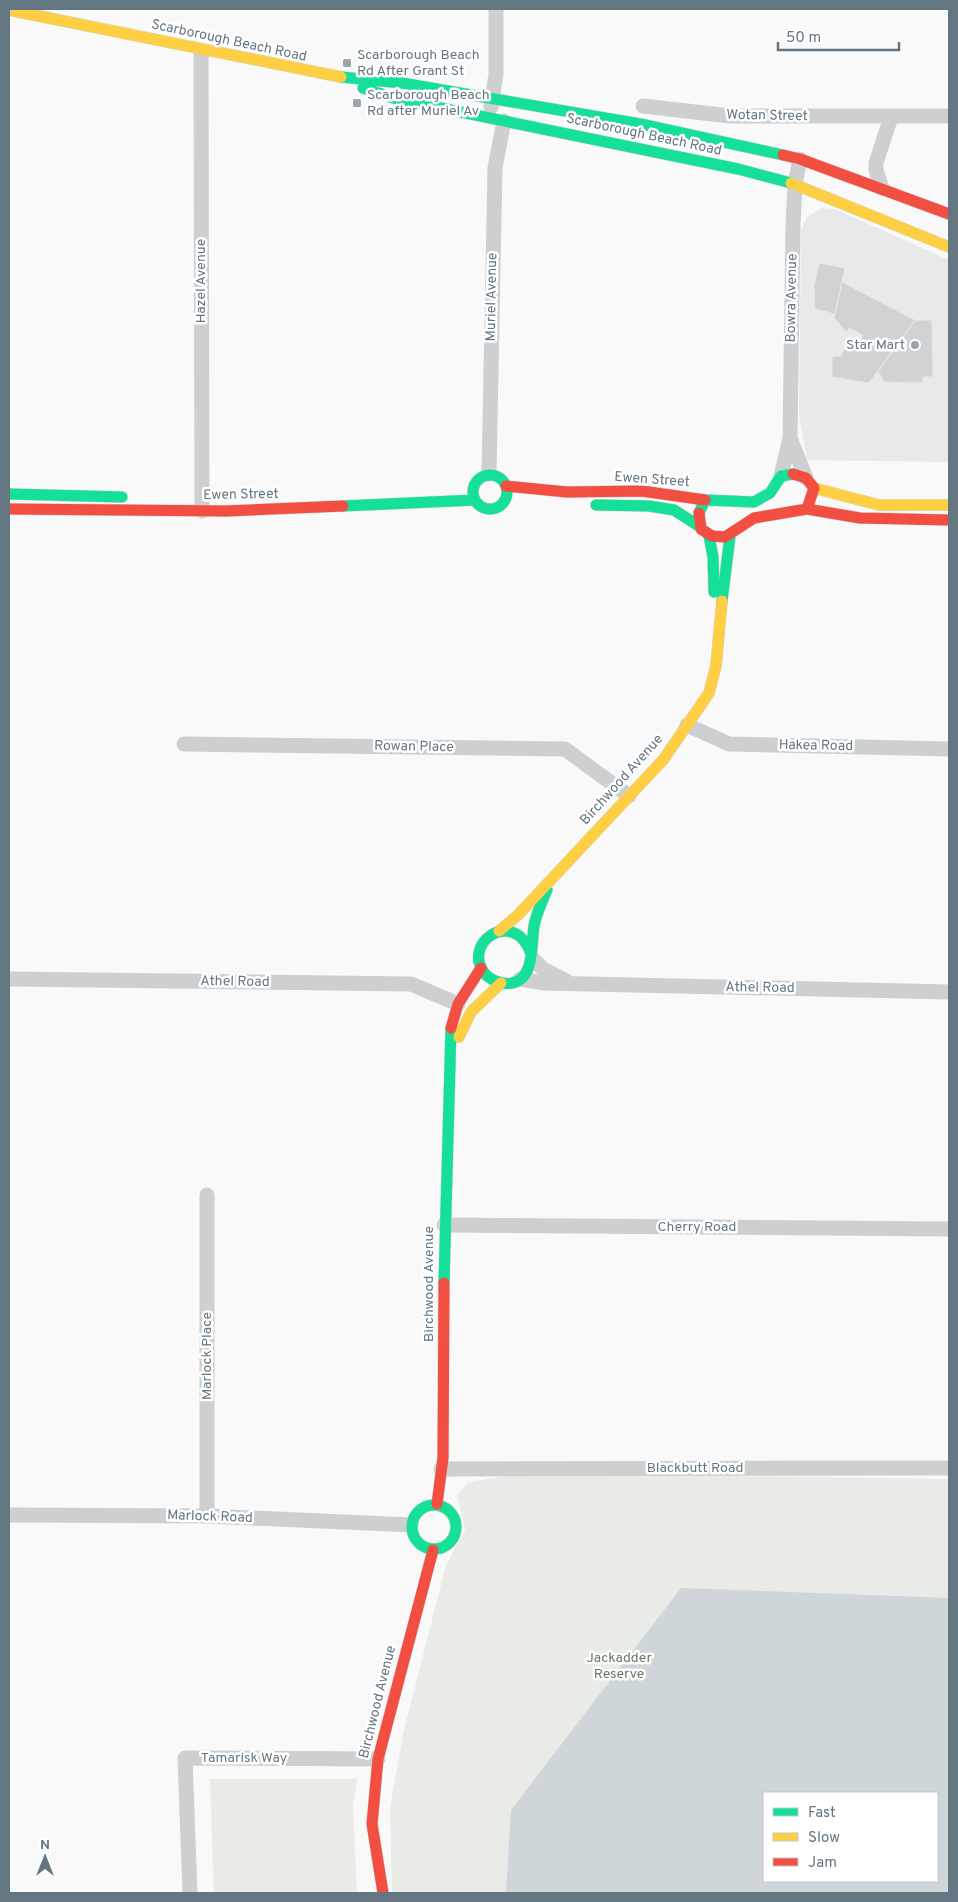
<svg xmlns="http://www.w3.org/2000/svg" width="958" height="1902" viewBox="0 0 958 1902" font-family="Overpass,sans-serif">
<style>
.built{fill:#e8e9e9}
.green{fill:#e8ebe6;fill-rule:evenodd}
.water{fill:#ced6d9;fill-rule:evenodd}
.building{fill:#d0d2d3;stroke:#e8e8e8}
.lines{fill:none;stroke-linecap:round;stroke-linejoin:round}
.fast-casing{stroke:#d5d6d7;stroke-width:12}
.slow-casing{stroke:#d5d6d7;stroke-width:12}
.jam-casing{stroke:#d5d6d7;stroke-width:12}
.street{stroke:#cecfd0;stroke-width:15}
.fast{stroke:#16e098;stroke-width:11}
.slow{stroke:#ffcf43;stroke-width:11}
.jam{stroke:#f24e42;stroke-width:11}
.poi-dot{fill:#99a4ac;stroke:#fff;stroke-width:2}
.labels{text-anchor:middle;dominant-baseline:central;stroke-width:5;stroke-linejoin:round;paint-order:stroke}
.street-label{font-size:14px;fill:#657683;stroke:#fff}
.poi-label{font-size:14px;fill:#657683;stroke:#fff;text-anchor:start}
.park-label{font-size:14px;fill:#687a64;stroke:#fff}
</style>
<rect width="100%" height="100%" fill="#f9f9f9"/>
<!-- built -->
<path class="built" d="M 822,208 L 835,209 L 949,260 L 949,462 L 807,460 L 799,414 L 801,229 L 807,217 Z"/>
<!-- green -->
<path class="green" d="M 524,1473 L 949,1479 L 949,1893 L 392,1893 L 390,1807 L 404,1730 L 446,1565 L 465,1530 L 457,1494 L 469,1482 ZM 764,1793 L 937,1793 L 937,1881 L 764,1881 Z
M 210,1779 L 357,1779 L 353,1807 L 357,1893 L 214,1893 Z"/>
<!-- water -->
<path class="water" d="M 681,1588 L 949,1598 L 949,1893 L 506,1893 L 511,1810 ZM 764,1793 L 937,1793 L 937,1881 L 764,1881 Z"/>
<!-- building -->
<path class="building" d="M 819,263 L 845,268 L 835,314 L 815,309 L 814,286 Z
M 842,282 L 915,320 L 869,383 L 832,377 L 832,356 L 841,356 L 850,338 L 859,342 L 863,335 L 849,328 L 847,333 L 834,318 Z
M 915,320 L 932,320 L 933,377 L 923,377 L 923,383 L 884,382 L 878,371 Z"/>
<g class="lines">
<defs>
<path id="fast" d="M 341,77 L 402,83 L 646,125 L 783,155
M 363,88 L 397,99 L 738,169 L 791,183
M473 492a17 17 0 1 1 34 0a17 17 0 1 1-34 0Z
M 9,494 L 122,497
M 596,505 L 649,506 L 674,510 L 699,526
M 343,506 L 475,500
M 699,513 L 705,500 L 754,502 L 770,493 L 781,476 L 793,474
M 709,536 L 713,557 L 714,592
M 722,601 L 730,536
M 531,953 C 512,905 458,946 487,976 C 493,981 504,985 512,983 C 535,979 531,944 534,926 C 536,914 542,902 547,890
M 444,1283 L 451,1028
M412 1527a22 22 0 1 1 44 0a22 22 0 1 1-44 0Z"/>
<path id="slow" d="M 9,10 L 341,77
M 791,183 L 949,247
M 814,488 L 879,505 L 949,505
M 499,931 L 518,915 L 663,760 L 709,693 L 716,666 L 722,601
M 459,1037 L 471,1012 L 501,983"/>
<path id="jam" d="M 783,155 L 800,159 L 949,214
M 506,486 L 567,492 L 642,491 L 705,500
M 9,509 L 227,511 L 343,506
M 807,509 L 860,518 L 949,520
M 699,513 L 701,529 L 712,536 L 725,537 L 754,518 L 807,509 L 814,488 L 806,478 L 793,474
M 451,1028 L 458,1004 L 481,968
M 437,1504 L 443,1458 L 444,1283
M 383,1893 L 372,1824 L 378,1759 L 433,1550"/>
</defs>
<!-- fast casing -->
<use href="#fast" class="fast-casing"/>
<!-- slow casing -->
<use href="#slow" class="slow-casing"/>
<!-- jam casing -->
<use href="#jam" class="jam-casing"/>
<!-- street -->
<path class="street" d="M 201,51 L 202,511
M 643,106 L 730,116 L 949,116
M 491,107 L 496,74 L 496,9
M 882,188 L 876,170 L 876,163 L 891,117
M 790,438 L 806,478
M 489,474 L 495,168 L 504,121
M 781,476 L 790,438 L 793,226 L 795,184 L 800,159
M 687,725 L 729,744 L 949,749
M 184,744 L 565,749 L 629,796
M 532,958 L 543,969 L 566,981
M 9,979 L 411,984 L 458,1004
M 520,979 L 544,983 L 949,992
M 207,1195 L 207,1516
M 444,1225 L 949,1229
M 441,1469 L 949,1468
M 9,1515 L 207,1516 L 411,1525
M 190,1893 L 185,1758 L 378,1759"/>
<!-- fast -->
<use href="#fast" class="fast"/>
<!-- slow -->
<use href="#slow" class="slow"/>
<!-- jam -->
<use href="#jam" class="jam"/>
</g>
<!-- markers -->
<g class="poi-dot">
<rect x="342" y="58" width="10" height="10" rx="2.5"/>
<rect x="352" y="98" width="10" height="10" rx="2.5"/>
<circle cx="915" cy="345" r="5"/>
</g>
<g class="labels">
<!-- street labels -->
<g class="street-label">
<text transform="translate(229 41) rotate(12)">Scarborough Beach Road</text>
<text transform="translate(767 116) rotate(1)">Wotan Street</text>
<text transform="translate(644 135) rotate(12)">Scarborough Beach Road</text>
<text transform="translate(201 281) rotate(-90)">Hazel Avenue</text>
<text transform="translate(492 297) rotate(-89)">Muriel Avenue</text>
<text transform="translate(792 298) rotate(-89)">Bowra Avenue</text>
<text transform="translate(652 480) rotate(4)">Ewen Street</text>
<text transform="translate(241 495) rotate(-1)">Ewen Street</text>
<text transform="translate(816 746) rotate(1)">Hakea Road</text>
<text transform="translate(414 747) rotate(1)">Rowan Place</text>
<text transform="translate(622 780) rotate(-48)">Birchwood Avenue</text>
<text transform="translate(235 982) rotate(1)">Athel Road</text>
<text transform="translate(760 988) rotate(1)">Athel Road</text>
<text x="697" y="1227">Cherry Road</text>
<text transform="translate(429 1284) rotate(-90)">Birchwood Avenue</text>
<text transform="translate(207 1356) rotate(-90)">Marlock Place</text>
<text x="695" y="1468">Blackbutt Road</text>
<text transform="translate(210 1517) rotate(2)">Marlock Road</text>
<text transform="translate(378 1702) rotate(-76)">Birchwood Avenue</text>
<text x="244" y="1758">Tamarisk Way</text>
</g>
<!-- poi labels -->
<g class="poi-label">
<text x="357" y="55">Scarborough Beach<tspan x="357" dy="16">Rd After Grant St</tspan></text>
<text x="367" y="95">Scarborough Beach<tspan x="367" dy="16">Rd after Muriel Av</tspan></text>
<text x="905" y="345" text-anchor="end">Star Mart</text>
</g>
<!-- park labels -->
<g class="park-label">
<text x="619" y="1658">Jackadder<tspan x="619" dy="16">Reserve</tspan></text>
</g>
</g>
<!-- border -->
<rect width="958" height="1902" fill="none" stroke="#657683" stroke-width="20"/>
<!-- legend -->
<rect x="763" y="1792" width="175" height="90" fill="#ffffff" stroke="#c1c8cd"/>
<rect x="773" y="1808" width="25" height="8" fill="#16e098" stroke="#c1c8cd"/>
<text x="808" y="1817" font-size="15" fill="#657683">Fast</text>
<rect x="773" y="1833" width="25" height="8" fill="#ffcf43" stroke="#c1c8cd"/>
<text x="808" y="1842" font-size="15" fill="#657683">Slow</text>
<rect x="773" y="1858" width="25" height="8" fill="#f24e42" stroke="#c1c8cd"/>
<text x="808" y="1867" font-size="15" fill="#657683">Jam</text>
<!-- north arrow -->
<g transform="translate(45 1857)" stroke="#ffffff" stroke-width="4" paint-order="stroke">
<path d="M0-4L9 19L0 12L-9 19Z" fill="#657683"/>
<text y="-8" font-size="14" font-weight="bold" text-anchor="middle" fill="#657683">N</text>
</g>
<!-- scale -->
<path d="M778 42v8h121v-8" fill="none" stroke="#657683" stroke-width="2.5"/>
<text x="786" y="42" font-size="15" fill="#657683" stroke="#ffffff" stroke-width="4" paint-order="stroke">50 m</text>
</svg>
